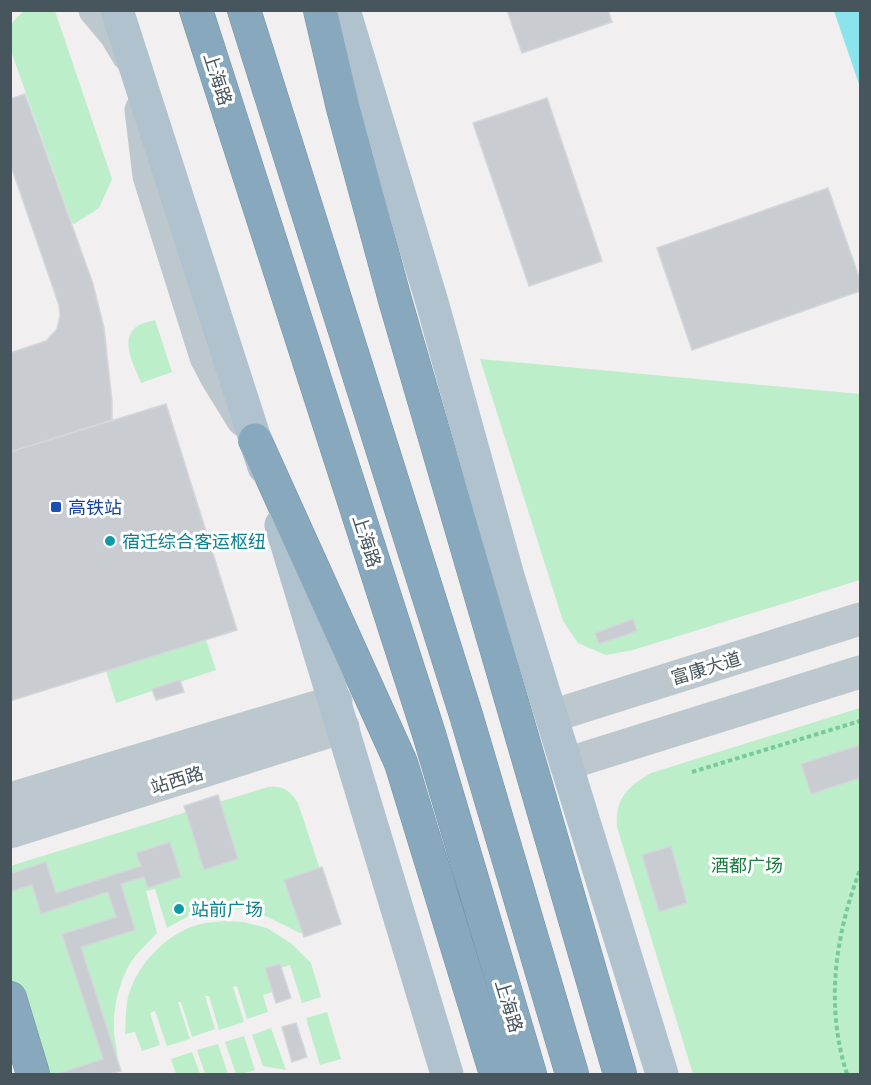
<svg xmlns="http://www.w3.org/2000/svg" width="871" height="1085" viewBox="0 0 871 1085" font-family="'Work Sans','Noto Sans SC',sans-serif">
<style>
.green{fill:#bdeeca}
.water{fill:#8be3eb}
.building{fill:#c9cdd1;stroke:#d3d6da;stroke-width:1.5}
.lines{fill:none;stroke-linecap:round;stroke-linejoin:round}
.highway-casing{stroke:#7293a9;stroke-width:34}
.path{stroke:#76cc97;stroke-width:4;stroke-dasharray:4.5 3;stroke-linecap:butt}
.minor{stroke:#bdc8ce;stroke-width:33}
.major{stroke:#afc2cd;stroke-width:33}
.highway{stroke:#87a8bd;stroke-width:33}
.transit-dot{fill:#1a4fb4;stroke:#fff;stroke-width:2}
.culture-dot{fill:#0f9aa8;stroke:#fff;stroke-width:2}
.labels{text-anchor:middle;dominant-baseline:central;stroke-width:6;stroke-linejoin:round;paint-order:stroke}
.street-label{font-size:18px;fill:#47555c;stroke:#fff}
.transit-label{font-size:18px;fill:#164399;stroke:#fff;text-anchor:start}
.culture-label{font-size:18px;fill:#0d838f;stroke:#fff;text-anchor:start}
.park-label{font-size:18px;fill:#187d3e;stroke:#fff}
</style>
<rect width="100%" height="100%" fill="#f1efef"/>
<!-- green -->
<path class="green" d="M 24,11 L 55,11 L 112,179 L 99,208 L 74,224 L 72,223 L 11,51 C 10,29 6,26 24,11 Z
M 155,320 L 172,372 L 141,383 C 135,367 119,341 136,327 C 141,323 149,322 155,320 Z
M 480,359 L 860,394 L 860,580 L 633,650 L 606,655 L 578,643 L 563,621 Z
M 206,640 L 216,670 L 116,703 L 106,671 Z
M 860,708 L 860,1074 L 693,1074 L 617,827 C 615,799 627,787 651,773 Z
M 268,787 C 284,786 289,790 298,803 L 337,921 L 300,933 L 268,917 L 247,909 L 219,908 L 196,912 L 167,928 L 155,889 L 146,891 L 157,933 C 147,944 133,956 127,969 C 118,988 113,1009 114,1029 C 114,1047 123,1058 112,1074 L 43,1074 L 11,981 L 10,866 Z
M 224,921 L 244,922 L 267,928 L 292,944 L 311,963 L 321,997 L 302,1003 L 290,965 L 267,972 L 272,992 L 263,995 L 268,1012 L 247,1019 L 237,986 L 233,987 L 244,1022 L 219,1030 L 209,996 L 205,996 L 215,1029 L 192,1037 L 181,1002 L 178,1002 L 190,1039 L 167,1046 L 155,1011 L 150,1013 L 160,1045 L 142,1051 L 135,1032 L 125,1034 C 126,1020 125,1002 131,988 C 143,957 173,929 205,923 C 211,922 218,922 224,921 Z
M 327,1012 L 341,1059 L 320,1065 L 306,1018 Z
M 271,1028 L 286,1070 L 263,1066 L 252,1035 Z
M 244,1036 L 255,1070 L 242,1074 L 236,1074 L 225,1042 Z
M 218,1044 L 228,1074 L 205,1074 L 197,1050 Z
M 192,1052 L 200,1074 L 176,1074 L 171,1059 Z"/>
<!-- water -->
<path class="water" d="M 834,11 L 860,11 L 860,87 Z"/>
<!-- building -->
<path class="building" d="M 507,10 L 608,10 L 612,22 L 522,53 Z
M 25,94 L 93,284 L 104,328 L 112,401 L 112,420 L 10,452 L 10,353 L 46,341 L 57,329 L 60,316 L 59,305 L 10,163 L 10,99 Z
M 547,98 L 602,261 L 529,286 L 473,123 Z
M 828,188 L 860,280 L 860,291 L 692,350 L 657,248 Z
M 166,404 L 237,630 L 10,701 L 10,452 Z
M 633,619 L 637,631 L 599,644 L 595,633 Z
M 180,680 L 184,692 L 156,700 L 152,689 Z
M 860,745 L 860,778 L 811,794 L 801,764 Z
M 218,795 L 238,859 L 204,870 L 184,806 Z
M 170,842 L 181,877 L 148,888 L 144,877 L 121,884 L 135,930 L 81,947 L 121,1071 L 110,1074 L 60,1074 L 60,1073 L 103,1059 L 62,934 L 116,917 L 108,892 L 41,914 L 32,885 L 10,892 L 10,867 L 12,873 L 46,862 L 56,893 L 141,866 L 136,853 Z
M 671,846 L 687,903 L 659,912 L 642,855 Z
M 322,867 L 341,924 L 304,937 L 284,880 Z
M 280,964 L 291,998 L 276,1003 L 265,968 Z
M 296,1023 L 307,1057 L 292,1062 L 282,1027 Z"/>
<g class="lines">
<defs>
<path id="highway" d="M 196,10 L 429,734 L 530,1074
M 244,10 L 466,715 L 572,1074
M 320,10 L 343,108 L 395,300 L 620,1074
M 255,440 L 401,763 L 496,1074
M 10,998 L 33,1074"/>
</defs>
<!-- highway casing -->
<use href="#highway" class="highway-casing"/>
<!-- path -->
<path class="path" d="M 692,772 L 860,721
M 847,1074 C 825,1007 835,935 860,870"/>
<!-- minor -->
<path class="minor" d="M 95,10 L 116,35 L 128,55
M 141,110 L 149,176 L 206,357 L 217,378 L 243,420
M 552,716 L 860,619
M 566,764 L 860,672
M 10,799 L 336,701
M 10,832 L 343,727"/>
<!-- major -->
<path class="major" d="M 117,10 L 264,467
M 344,10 L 432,302 L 508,576 L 662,1074
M 281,525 L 447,1074"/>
<!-- highway -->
<use href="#highway" class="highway"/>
</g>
<!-- markers -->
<rect class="transit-dot" x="50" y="501" width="12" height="12" rx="3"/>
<g class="culture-dot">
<circle cx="110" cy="541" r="6"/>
<circle cx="179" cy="909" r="6"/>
</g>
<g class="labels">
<!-- street labels -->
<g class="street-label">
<text transform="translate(218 79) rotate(72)">上海路</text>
<text transform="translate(367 541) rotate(72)">上海路</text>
<text transform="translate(706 668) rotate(-17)">富康大道</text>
<text transform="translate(177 780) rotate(-17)">站西路</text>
<text transform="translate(509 1006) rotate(73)">上海路</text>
</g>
<!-- transit labels -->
<g class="transit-label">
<text x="68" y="507">高铁站</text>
</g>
<!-- culture labels -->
<g class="culture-label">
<text x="122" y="541">宿迁综合客运枢纽</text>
<text x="191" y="909">站前广场</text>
</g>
<!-- park labels -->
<g class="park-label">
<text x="747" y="865">酒都广场</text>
</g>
</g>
<!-- border -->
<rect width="871" height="1085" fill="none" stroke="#47555c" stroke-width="24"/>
</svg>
